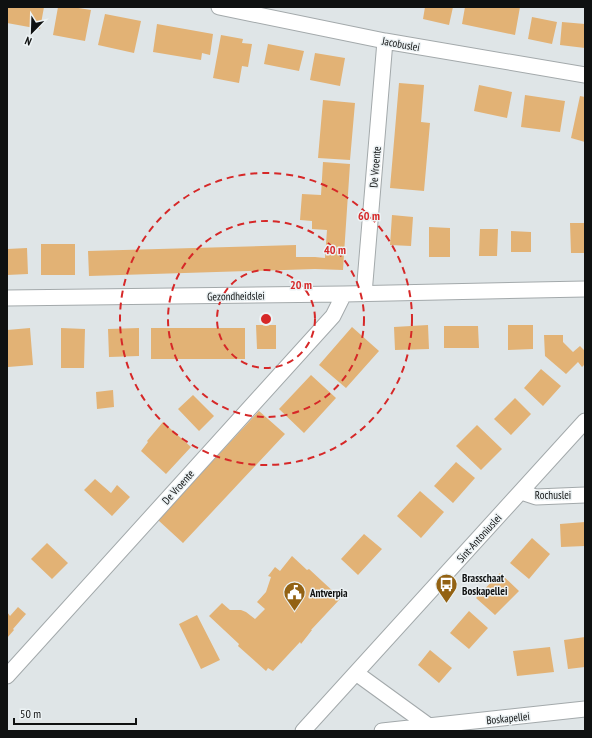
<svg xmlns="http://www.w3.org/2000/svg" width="592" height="738" viewBox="0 0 592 738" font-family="'PT Sans Narrow',sans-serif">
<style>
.building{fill:#e2b275}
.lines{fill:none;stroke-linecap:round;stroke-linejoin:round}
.minor-casing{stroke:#a3a9ab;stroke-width:17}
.minor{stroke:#fff;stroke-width:15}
.ring{fill:none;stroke:#d62828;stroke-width:2;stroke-dasharray:7 5}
.labels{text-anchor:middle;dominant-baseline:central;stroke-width:3;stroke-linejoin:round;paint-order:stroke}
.street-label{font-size:11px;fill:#0f1111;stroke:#ecf2f4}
.poi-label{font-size:11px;font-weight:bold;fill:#0f1111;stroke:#ecf2f4;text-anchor:start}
.centre{fill:#d62828;stroke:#ecf2f4;stroke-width:2}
.ring-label{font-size:12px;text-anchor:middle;font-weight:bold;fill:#d62828;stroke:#ecf2f4;stroke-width:3;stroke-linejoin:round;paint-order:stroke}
</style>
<rect width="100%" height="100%" fill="#dfe5e7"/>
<!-- building -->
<path class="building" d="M 7,7 L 44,7 L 40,29 L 7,23 Z
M 58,7 L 72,7 L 91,10 L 85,41 L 53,35 Z
M 425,7 L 453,7 L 449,25 L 423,19 Z
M 465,7 L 520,7 L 515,35 L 462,24 Z
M 105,14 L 141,21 L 134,53 L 98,45 Z
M 532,17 L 557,22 L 552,44 L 528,39 Z
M 562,22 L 585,24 L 585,48 L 560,45 Z
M 157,24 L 213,34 L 210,55 L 202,53 L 201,60 L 153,52 Z
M 221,35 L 243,39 L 242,43 L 252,44 L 248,67 L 242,66 L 239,83 L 213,78 Z
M 268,44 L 304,51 L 299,71 L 264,64 Z
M 315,53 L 345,58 L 340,86 L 310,80 Z
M 399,83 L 424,85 L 421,122 L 430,123 L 424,191 L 390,188 Z
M 479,85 L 512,92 L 507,118 L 474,111 Z
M 525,95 L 565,101 L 560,132 L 521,127 Z
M 580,96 L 585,97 L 585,142 L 571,138 Z
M 323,100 L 355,103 L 350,160 L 318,158 Z
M 323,162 L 350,164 L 344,254 L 343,270 L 315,269 L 89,276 L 88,251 L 296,245 L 296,257 L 315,257 L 325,258 L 327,230 L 312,229 L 312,221 L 300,220 L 302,194 L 321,195 Z
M 392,215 L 413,217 L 411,246 L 390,245 Z
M 570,223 L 585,223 L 585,253 L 571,253 Z
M 429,227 L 450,228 L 450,257 L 429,257 Z
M 480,229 L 498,229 L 497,256 L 479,256 Z
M 511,231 L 531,232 L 531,252 L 511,252 Z
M 41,244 L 75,244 L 75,275 L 41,275 Z
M 27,248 L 28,274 L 7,275 L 7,249 Z
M 256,325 L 276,325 L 276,349 L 257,349 Z
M 428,325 L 429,349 L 395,350 L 394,327 Z
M 508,325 L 533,325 L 533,349 L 508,350 Z
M 444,326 L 478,326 L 479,348 L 444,348 Z
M 352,327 L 379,351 L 346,388 L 319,365 Z
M 30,328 L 33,365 L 8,367 L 7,330 Z
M 61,328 L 85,329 L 84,368 L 61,368 Z
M 139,328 L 139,356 L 109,357 L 108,329 Z
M 151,328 L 245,328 L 245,359 L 151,359 Z
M 544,335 L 563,335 L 563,342 L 573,352 L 580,346 L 585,351 L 585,364 L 582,367 L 578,362 L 566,374 L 545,356 Z
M 541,369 L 561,386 L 543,406 L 524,388 Z
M 311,375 L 336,398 L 304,433 L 279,409 Z
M 113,390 L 114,407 L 97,409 L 96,392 Z
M 193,395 L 214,416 L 199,431 L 178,409 Z
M 515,398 L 531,414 L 511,435 L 494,419 Z
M 259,411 L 285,434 L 183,543 L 158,520 Z
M 163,422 L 191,447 L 166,474 L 141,451 L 148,442 L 147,441 Z
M 477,425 L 502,449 L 481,470 L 456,446 Z
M 456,462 L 475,478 L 453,503 L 434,486 Z
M 95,479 L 111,493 L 117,485 L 130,497 L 112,516 L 84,490 Z
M 420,491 L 444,512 L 421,538 L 397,516 Z
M 585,522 L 585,546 L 561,547 L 560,524 Z
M 364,534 L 382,549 L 358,575 L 341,559 Z
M 532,538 L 550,554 L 529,579 L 510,563 Z
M 47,543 L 68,563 L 52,579 L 31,559 Z
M 292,556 L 307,570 L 309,569 L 336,594 L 335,595 L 340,599 L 311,630 L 312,630 L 301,644 L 300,642 L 273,671 L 268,668 L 266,671 L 238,646 L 239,644 L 209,616 L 222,603 L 230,610 L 241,610 L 246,612 L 255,619 L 265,609 L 257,602 L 266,592 L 271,577 L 268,576 L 275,567 L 280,571 Z
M 500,573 L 519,591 L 495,615 L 476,598 Z
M 18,607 L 26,614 L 13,629 L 14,630 L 7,638 L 7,612 L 10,616 Z
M 469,611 L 488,628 L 469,649 L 450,633 Z
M 197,615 L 220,660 L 201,669 L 179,624 Z
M 585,637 L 585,667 L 568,669 L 564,640 Z
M 550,647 L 554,672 L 517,676 L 513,651 Z
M 430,650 L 452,668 L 439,683 L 418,665 Z"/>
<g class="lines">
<defs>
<path id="minor" d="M 219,7 L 385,41 L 585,75
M 364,294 L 385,41
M 7,298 L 344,294 L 585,289
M 521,492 L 536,497 L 585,495
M 356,673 L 429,726
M 7,676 L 333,316 L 344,294
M 303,731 L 585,421
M 382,731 L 585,709"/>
</defs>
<!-- minor casing -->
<use href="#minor" class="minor-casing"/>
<!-- minor -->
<use href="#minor" class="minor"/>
</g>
<!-- distance rings -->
<g class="ring">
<circle cx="266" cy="319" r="49"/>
<circle cx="266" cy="319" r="98"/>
<circle cx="266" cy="319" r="146"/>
</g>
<!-- icons -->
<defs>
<symbol id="bus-pin" viewBox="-11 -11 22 30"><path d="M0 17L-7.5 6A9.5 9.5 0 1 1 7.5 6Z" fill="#936213" stroke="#ecf2f4"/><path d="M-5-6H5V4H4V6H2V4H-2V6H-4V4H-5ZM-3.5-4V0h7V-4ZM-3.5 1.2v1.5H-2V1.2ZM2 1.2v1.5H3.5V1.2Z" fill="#fff"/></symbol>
<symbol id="civic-pin" viewBox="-11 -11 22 30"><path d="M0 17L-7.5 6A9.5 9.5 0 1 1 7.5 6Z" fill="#936213" stroke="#ecf2f4"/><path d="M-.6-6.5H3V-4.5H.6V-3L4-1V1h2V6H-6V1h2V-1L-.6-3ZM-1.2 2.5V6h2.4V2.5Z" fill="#fff"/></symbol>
</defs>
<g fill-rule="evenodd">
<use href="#bus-pin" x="434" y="572" width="25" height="34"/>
<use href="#civic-pin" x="282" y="580" width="25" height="34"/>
</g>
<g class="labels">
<!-- street labels -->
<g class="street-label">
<text transform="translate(401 44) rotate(10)">Jacobuslei</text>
<text transform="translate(375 167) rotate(-85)">De Vroente</text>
<text transform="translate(236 296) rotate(-1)">Gezondheidslei</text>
<text transform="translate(178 487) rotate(-48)">De Vroente</text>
<text x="553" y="495">Rochuslei</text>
<text transform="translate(479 538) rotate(-48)">Sint-Antoniuslei</text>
<text transform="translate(508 718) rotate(-6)">Boskapellei</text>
</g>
<!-- poi labels -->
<g class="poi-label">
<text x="462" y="578">Brasschaat<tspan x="462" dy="13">Boskapellei</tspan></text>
<text x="310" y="593">Antverpia</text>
</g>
</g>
<circle cx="266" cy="319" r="6" class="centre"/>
<g class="ring-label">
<text x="369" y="220">60 m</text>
<text x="335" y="254">40 m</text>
<text x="301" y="289">20 m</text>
</g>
<!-- border -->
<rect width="592" height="738" fill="none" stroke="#0f1111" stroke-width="16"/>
<!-- north arrow -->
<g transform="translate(32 32) rotate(203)" stroke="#ecf2f4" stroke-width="3" paint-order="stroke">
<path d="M0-3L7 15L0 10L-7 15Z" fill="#0f1111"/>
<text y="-6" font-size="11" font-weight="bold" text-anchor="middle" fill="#0f1111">N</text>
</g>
<!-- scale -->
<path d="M14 718v6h122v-6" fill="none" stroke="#0f1111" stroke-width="2"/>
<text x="20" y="718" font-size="12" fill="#0f1111" stroke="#ecf2f4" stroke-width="3" paint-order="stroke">50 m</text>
</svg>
